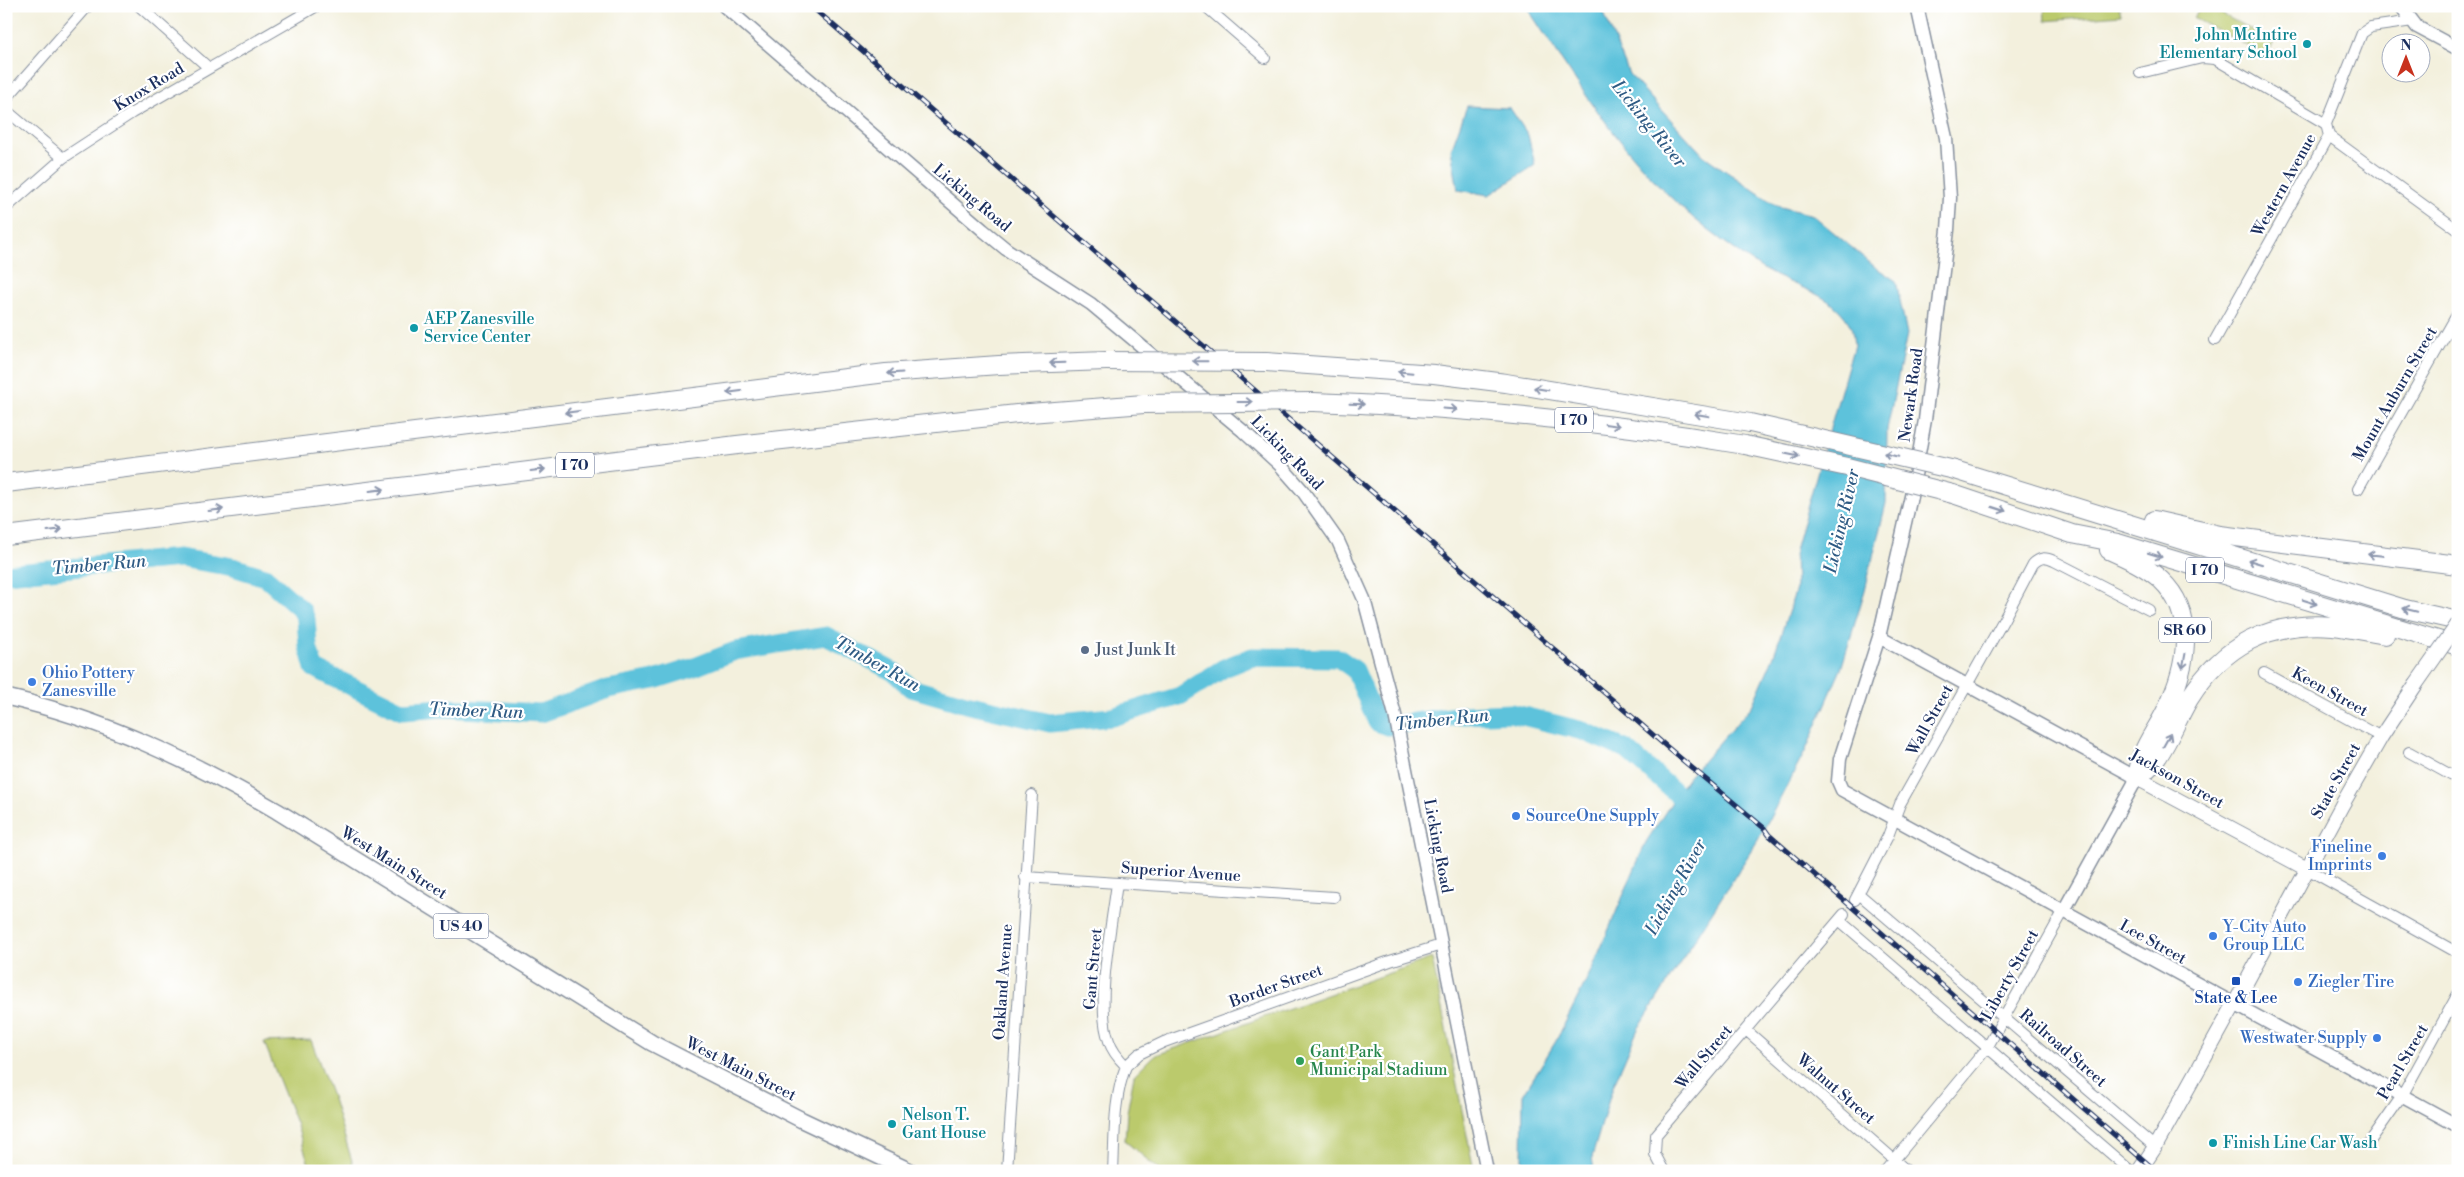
<svg xmlns="http://www.w3.org/2000/svg" width="2464" height="1177" viewBox="0 0 2464 1177" font-family="'Libre Bodoni',serif">
<style>
.green{fill:#bbca6c;stroke:#6b7c65}
.water{fill:#5dc2db;stroke:#3c789c}
.lines{fill:none;stroke-linecap:round;stroke-linejoin:round}
.river{stroke:#5dc2db;stroke-width:19}
.minor-casing{stroke:#87909e;stroke-width:12}
.tertiary-casing{stroke:#87909e;stroke-width:15}
.secondary-casing{stroke:#87909e;stroke-width:16}
.primary-casing{stroke:#87909e;stroke-width:18}
.motorway-casing{stroke:#87909e;stroke-width:20}
.minor{stroke:#fff;stroke-width:10}
.tertiary{stroke:#fff;stroke-width:12}
.secondary{stroke:#fff;stroke-width:14}
.primary{stroke:#fff;stroke-width:15}
.motorway{stroke:#fff;stroke-width:18}
.rail-casing{stroke:#1b2f5e;stroke-width:5}
.rail{stroke:#fff;stroke-width:3;stroke-dasharray:9;stroke-linecap:butt}
.secondary-bridge-casing{stroke:#87909e;stroke-width:16;stroke-linecap:butt}
.motorway-bridge-casing{stroke:#87909e;stroke-width:20;stroke-linecap:butt}
.secondary-bridge{stroke:#fff;stroke-width:14}
.motorway-bridge{stroke:#fff;stroke-width:18}
.oneway{stroke:#8d97ae}
.culture-dot{fill:#0f9aa8;stroke:#fff;stroke-width:2}
.service-dot{fill:#5c6f8a;stroke:#fff;stroke-width:2}
.shop-dot{fill:#3f7fe0;stroke:#fff;stroke-width:2}
.transit-dot{fill:#1a4fb4;stroke:#fff;stroke-width:2}
.leisure-dot{fill:#2e9e5b;stroke:#fff;stroke-width:2}
.labels{text-anchor:middle;dominant-baseline:central;stroke-width:4.5;stroke-linejoin:round;paint-order:stroke}
.shield{fill:#fff;stroke:#5f6d8e;stroke-width:1}
.shield-label{font-size:15px;font-weight:bold;fill:#1b2f5e}
.culture-label{font-size:16px;fill:#0d838f;stroke:#fff;text-anchor:start}
.street-label{font-size:16px;fill:#1b2f5e;stroke:#fff}
.service-label{font-size:16px;fill:#4e5e75;stroke:#fff;text-anchor:start}
.shop-label{font-size:16px;fill:#366cbe;stroke:#fff;text-anchor:start}
.transit-label{font-size:16px;fill:#164399;stroke:#fff}
.leisure-label{font-size:16px;fill:#27864d;stroke:#fff;text-anchor:start}
.water-label{font-size:18px;font-style:italic;fill:#2f5b84;stroke:#fff}
</style>
<rect width="100%" height="100%" fill="#fff"/>
<filter id="ink" filterUnits="userSpaceOnUse"><feTurbulence type="fractalNoise" baseFrequency=".02" numOctaves="2"/><feDisplacementMap in="SourceGraphic" scale="10" xChannelSelector="R" yChannelSelector="G"/><feConvolveMatrix kernelMatrix="1 2 1 2 8 2 1 2 1" color-interpolation-filters="sRGB"/></filter>
<filter id="wash" filterUnits="userSpaceOnUse"><feTurbulence type="fractalNoise" baseFrequency=".0096" numOctaves="4" result="noise"/><feDisplacementMap in="SourceGraphic" scale="20" xChannelSelector="R" yChannelSelector="G"/><feGaussianBlur stdDeviation="1.12" result="paint"/><feColorMatrix in="noise" values="0 0 0 0 0 0 0 0 0 0 0 0 0 0 0 0 0 1.4 0 .05"/><feComposite in="paint" operator="in"/></filter>
<g filter="url(#wash)">
<rect width="100%" height="100%" fill="#f3f0dd"/>
<!-- green -->
<path class="green" d="M 2044,6 L 2119,6 L 2121,15 L 2045,21 Z
M 2200,6 L 2207,6 L 2274,42 L 2267,56 L 2194,18 Z
M 1432,958 L 1474,1171 L 1161,1171 L 1125,1141 L 1127,1113 L 1134,1075 L 1153,1056 Z
M 311,1040 L 334,1102 L 355,1171 L 311,1171 L 296,1123 L 264,1042 Z"/>
<!-- water -->
<path class="water" d="M 1526,6 L 1601,6 L 1629,74 L 1704,156 L 1777,206 L 1813,215 L 1875,267 L 1896,281 L 1907,334 L 1887,429 L 1886,503 L 1865,590 L 1841,669 L 1805,752 L 1758,840 L 1638,1029 L 1613,1086 L 1592,1157 L 1594,1171 L 1525,1171 L 1522,1159 L 1523,1095 L 1556,1041 L 1591,971 L 1646,842 L 1686,780 L 1752,706 L 1773,658 L 1796,589 L 1795,550 L 1854,345 C 1853,339 1853,329 1849,323 C 1832,294 1798,288 1770,273 C 1754,264 1738,252 1723,241 C 1641,184 1580,88 1526,6 Z
M 1467,106 L 1510,108 L 1528,135 L 1535,165 L 1489,195 L 1458,190 L 1451,150 Z"/>
<g class="lines">
<!-- river -->
<path class="river" d="M 6,574 L 180,558 L 233,567 L 265,577 L 301,609 L 306,619 L 308,646 L 314,668 L 402,711 L 443,708 L 541,713 L 608,689 L 654,680 L 692,668 L 735,651 L 826,636 L 894,672 L 911,688 L 966,704 L 1050,723 L 1112,717 L 1180,696 L 1224,668 L 1252,657 L 1338,658 L 1355,670 L 1377,722 L 1388,726 L 1463,715 L 1511,713 L 1583,731 L 1627,750 L 1695,810"/>
</g>
</g>
<g filter="url(#ink)">
<g class="lines">
<defs>
<path id="minor" d="M 139,6 L 209,68
M 1205,6 L 1265,58
M 2140,73 L 2202,58 L 2215,59 L 2326,124
M 6,99 L 88,6
M 6,110 L 63,158
M 2329,136 L 2458,230
M 6,208 L 63,158 L 132,113 L 317,6
M 2215,340 L 2329,136 L 2326,124 L 2362,33 L 2371,27 L 2413,21
M 2358,489 L 2458,313
M 2264,673 L 2381,737
M 2409,752 L 2458,779
M 2307,869 L 2458,953
M 1025,877 L 1334,897
M 1859,894 L 2155,1147
M 1855,900 L 1888,836 L 1900,804 L 2004,619 L 2033,564 C 2040,557 2045,557 2054,561 L 2149,610
M 1839,920 L 2131,1171
M 1746,1030 L 1907,1171
M 1126,1066 L 1139,1054 L 1164,1042 L 1390,961 L 1441,945
M 2369,1143 L 2402,1096 L 2458,994
M 1007,1171 L 1032,795
M 1113,1171 C 1115,1135 1113,1099 1126,1066 C 1119,1059 1112,1051 1109,1041 C 1095,1005 1112,923 1117,883
M 1664,1171 L 1655,1154 L 1656,1135 L 1844,914
M 1885,1171 L 1987,1048 L 2063,912"/>
<path id="tertiary" d="M 724,6 L 983,230 L 1006,249 L 1091,304 L 1243,431 L 1280,465 L 1302,490 L 1338,541 L 1364,599 L 1395,715 L 1487,1171
M 1917,6 L 1946,138 L 1950,198 L 1948,230 L 1925,420 L 1912,492 L 1879,637 L 1840,759 L 1838,781 L 1842,790 L 2458,1126
M 2401,6 L 2417,27 L 2458,49
M 1879,637 L 2137,778 L 2063,912"/>
<path id="secondary" d="M 2137,778 L 2307,869
M 2139,1171 L 2155,1147 L 2234,1005 L 2342,805 L 2381,737 L 2416,684"/>
<path id="primary" d="M 6,697 C 104,719 191,761 277,811 L 652,1043 L 802,1120 L 910,1171"/>
<path id="motorway" d="M 1266,362 L 1434,374 L 1506,383 L 1750,423
M 1313,402 C 1459,407 1601,421 1745,445
M 1955,470 L 2405,609 L 2458,621
M 6,483 L 886,373 L 999,365 L 1106,361
M 1953,494 L 2072,534 L 2118,543 L 2458,646
M 2154,520 L 2220,535 L 2458,565
M 6,536 L 737,445 L 1017,414 L 1144,404
M 2109,550 C 2127,558 2147,567 2161,580 C 2198,615 2186,669 2167,708 C 2160,724 2148,739 2142,755 C 2139,762 2139,771 2137,778
M 2137,778 C 2143,773 2149,768 2154,762 C 2168,744 2177,719 2189,699 C 2223,645 2269,621 2333,626 C 2350,628 2368,632 2385,635"/>
</defs>
<!-- minor casing -->
<use href="#minor" class="minor-casing"/>
<!-- tertiary casing -->
<use href="#tertiary" class="tertiary-casing"/>
<!-- secondary casing -->
<use href="#secondary" class="secondary-casing"/>
<!-- primary casing -->
<use href="#primary" class="primary-casing"/>
<!-- motorway casing -->
<use href="#motorway" class="motorway-casing"/>
<!-- minor -->
<use href="#minor" class="minor"/>
<!-- tertiary -->
<use href="#tertiary" class="tertiary"/>
<!-- secondary -->
<use href="#secondary" class="secondary"/>
<!-- primary -->
<use href="#primary" class="primary"/>
<!-- motorway -->
<use href="#motorway" class="motorway"/>
<defs>
<path id="rail" d="M 811,6 L 1667,747 L 1764,828 L 1769,835 L 2156,1171"/>
</defs>
<!-- rail casing -->
<use href="#rail" class="rail-casing"/>
<!-- rail -->
<use href="#rail" class="rail"/>
<defs>
<path id="secondary-bridge" d="M 2416,684 L 2458,624"/>
<path id="motorway-bridge" d="M 1106,361 L 1266,362
M 1144,404 L 1313,402
M 1750,423 L 1955,470
M 1745,445 L 1847,467 L 1953,494"/>
</defs>
<!-- secondary-bridge casing -->
<use href="#secondary-bridge" class="secondary-bridge-casing"/>
<!-- motorway-bridge casing -->
<use href="#motorway-bridge" class="motorway-bridge-casing"/>
<!-- secondary-bridge -->
<use href="#secondary-bridge" class="secondary-bridge"/>
<!-- motorway-bridge -->
<use href="#motorway-bridge" class="motorway-bridge"/>
</g>
<!-- one-way arrows -->
<defs><path id="oneway-shaft" d="M-6 0H5M1.5-3L5.5 0L1.5 3" fill="none" stroke-width="1.6" stroke-linecap="round" stroke-linejoin="round" transform="scale(1.25)"/></defs>
<g class="oneway">
<use href="#oneway-shaft" transform="translate(1200 361) rotate(-179)"/>
<use href="#oneway-shaft" transform="translate(1057 363) rotate(178)"/>
<use href="#oneway-shaft" transform="translate(1405 372) rotate(-175)"/>
<use href="#oneway-shaft" transform="translate(895 373) rotate(176)"/>
<use href="#oneway-shaft" transform="translate(1541 389) rotate(-171)"/>
<use href="#oneway-shaft" transform="translate(734 392) rotate(173)"/>
<use href="#oneway-shaft" transform="translate(1245 402)"/>
<use href="#oneway-shaft" transform="translate(1357 404) rotate(2)"/>
<use href="#oneway-shaft" transform="translate(1450 409) rotate(4)"/>
<use href="#oneway-shaft" transform="translate(572 412) rotate(173)"/>
<use href="#oneway-shaft" transform="translate(1702 415) rotate(-170)"/>
<use href="#oneway-shaft" transform="translate(1612 425) rotate(8)"/>
<use href="#oneway-shaft" transform="translate(1792 455) rotate(12)"/>
<use href="#oneway-shaft" transform="translate(1891 455) rotate(-167)"/>
<use href="#oneway-shaft" transform="translate(538 470) rotate(-7)"/>
<use href="#oneway-shaft" transform="translate(377 490) rotate(-7)"/>
<use href="#oneway-shaft" transform="translate(1999 509) rotate(18)"/>
<use href="#oneway-shaft" transform="translate(216 510) rotate(-7)"/>
<use href="#oneway-shaft" transform="translate(55 530) rotate(-7)"/>
<use href="#oneway-shaft" transform="translate(2155 555) rotate(17)"/>
<use href="#oneway-shaft" transform="translate(2375 555) rotate(-174)"/>
<use href="#oneway-shaft" transform="translate(2255 562) rotate(-163)"/>
<use href="#oneway-shaft" transform="translate(2310 602) rotate(17)"/>
<use href="#oneway-shaft" transform="translate(2410 610) rotate(-166)"/>
<use href="#oneway-shaft" transform="translate(2184 661) rotate(101)"/>
<use href="#oneway-shaft" transform="translate(2167 740) rotate(-61)"/>
</g>
</g>
<!-- markers -->
<g class="culture-dot">
<circle cx="2307" cy="44" r="5"/>
<circle cx="414" cy="328" r="5"/>
<circle cx="892" cy="1124" r="5"/>
<circle cx="2213" cy="1143" r="5"/>
</g>
<circle class="service-dot" cx="1085" cy="650" r="5"/>
<g class="shop-dot">
<circle cx="32" cy="682" r="5"/>
<circle cx="1516" cy="816" r="5"/>
<circle cx="2382" cy="856" r="5"/>
<circle cx="2213" cy="936" r="5"/>
<circle cx="2298" cy="982" r="5"/>
<circle cx="2377" cy="1038" r="5"/>
</g>
<rect class="transit-dot" x="2231" y="976" width="10" height="10" rx="2.5"/>
<circle class="leisure-dot" cx="1300" cy="1061" r="5"/>
<g class="labels">
<!-- shield labels -->
<g class="shield">
<rect x="1555" y="407.5" width="38" height="25" rx="4"/>
<rect x="556" y="452.5" width="38" height="25" rx="4"/>
<rect x="2186" y="557.5" width="38" height="25" rx="4"/>
<rect x="2159" y="617.5" width="52" height="25" rx="4"/>
<rect x="433.5" y="913.5" width="55" height="25" rx="4"/>
</g>
<g class="shield-label">
<text x="1574" y="420">I 70</text>
<text x="575" y="465">I 70</text>
<text x="2205" y="570">I 70</text>
<text x="2185" y="630">SR 60</text>
<text x="461" y="926">US 40</text>
</g>
<!-- culture labels -->
<g class="culture-label">
<text x="2297" y="35" text-anchor="end">John McIntire<tspan x="2297" dy="18">Elementary School</tspan></text>
<text x="424" y="319">AEP Zanesville<tspan x="424" dy="18">Service Center</tspan></text>
<text x="902" y="1115">Nelson T.<tspan x="902" dy="18">Gant House</tspan></text>
<text x="2223" y="1143">Finish Line Car Wash</text>
</g>
<!-- street labels -->
<g class="street-label">
<text transform="translate(149 87) rotate(-31)">Knox Road</text>
<text transform="translate(2284 185) rotate(-61)">Western Avenue</text>
<text transform="translate(972 198) rotate(40)">Licking Road</text>
<text transform="translate(2395 394) rotate(-60)">Mount Auburn Street</text>
<text transform="translate(1911 395) rotate(-82)">Newark Road</text>
<text transform="translate(1287 453) rotate(46)">Licking Road</text>
<text transform="translate(2330 692) rotate(29)">Keen Street</text>
<text transform="translate(1930 720) rotate(-61)">Wall Street</text>
<text transform="translate(2177 779) rotate(29)">Jackson Street</text>
<text transform="translate(2336 781) rotate(-61)">State Street</text>
<text transform="translate(1438 846) rotate(79)">Licking Road</text>
<text transform="translate(394 863) rotate(32)">West Main Street</text>
<text transform="translate(1181 872) rotate(4)">Superior Avenue</text>
<text transform="translate(2153 942) rotate(29)">Lee Street</text>
<text transform="translate(1093 969) rotate(-85)">Gant Street</text>
<text transform="translate(2010 975) rotate(-61)">Liberty Street</text>
<text transform="translate(1003 982) rotate(-86)">Oakland Avenue</text>
<text transform="translate(1276 986) rotate(-20)">Border Street</text>
<text transform="translate(2063 1048) rotate(41)">Railroad Street</text>
<text transform="translate(1704 1057) rotate(-50)">Wall Street</text>
<text transform="translate(2403 1062) rotate(-60)">Pearl Street</text>
<text transform="translate(741 1069) rotate(27)">West Main Street</text>
<text transform="translate(1836 1089) rotate(41)">Walnut Street</text>
</g>
<!-- service labels -->
<g class="service-label">
<text x="1095" y="650">Just Junk It</text>
</g>
<!-- shop labels -->
<g class="shop-label">
<text x="42" y="673">Ohio Pottery<tspan x="42" dy="18">Zanesville</tspan></text>
<text x="1526" y="816">SourceOne Supply</text>
<text x="2372" y="847" text-anchor="end">Fineline<tspan x="2372" dy="18">Imprints</tspan></text>
<text x="2223" y="927">Y-City Auto<tspan x="2223" dy="18">Group LLC</tspan></text>
<text x="2308" y="982">Ziegler Tire</text>
<text x="2367" y="1038" text-anchor="end">Westwater Supply</text>
</g>
<!-- transit labels -->
<g class="transit-label">
<text x="2236" y="998">State &amp; Lee</text>
</g>
<!-- leisure labels -->
<g class="leisure-label">
<text x="1310" y="1052">Gant Park<tspan x="1310" dy="18">Municipal Stadium</tspan></text>
</g>
<!-- water labels -->
<g class="water-label">
<text transform="translate(1649 124) rotate(51)">Licking River</text>
<text transform="translate(1842 521) rotate(-77)">Licking River</text>
<text transform="translate(99 565) rotate(-5)">Timber Run</text>
<text transform="translate(877 664) rotate(29)">Timber Run</text>
<text transform="translate(476 711) rotate(2)">Timber Run</text>
<text transform="translate(1442 720) rotate(-6)">Timber Run</text>
<text transform="translate(1676 887) rotate(-61)">Licking River</text>
</g>
</g>
<!-- margin -->
<rect width="2464" height="1177" fill="none" stroke="#fff" stroke-width="25"/>
<!-- north arrow -->
<g transform="translate(2406 58)"><circle r="24" fill="#ffffff" stroke="#a4acbf"/>
<path d="M0-4L9 19L0 12L-9 19Z" fill="#c8321e"/>
<text y="-8" font-size="14" font-weight="bold" text-anchor="middle" fill="#1b2f5e">N</text>
</g>
</svg>
